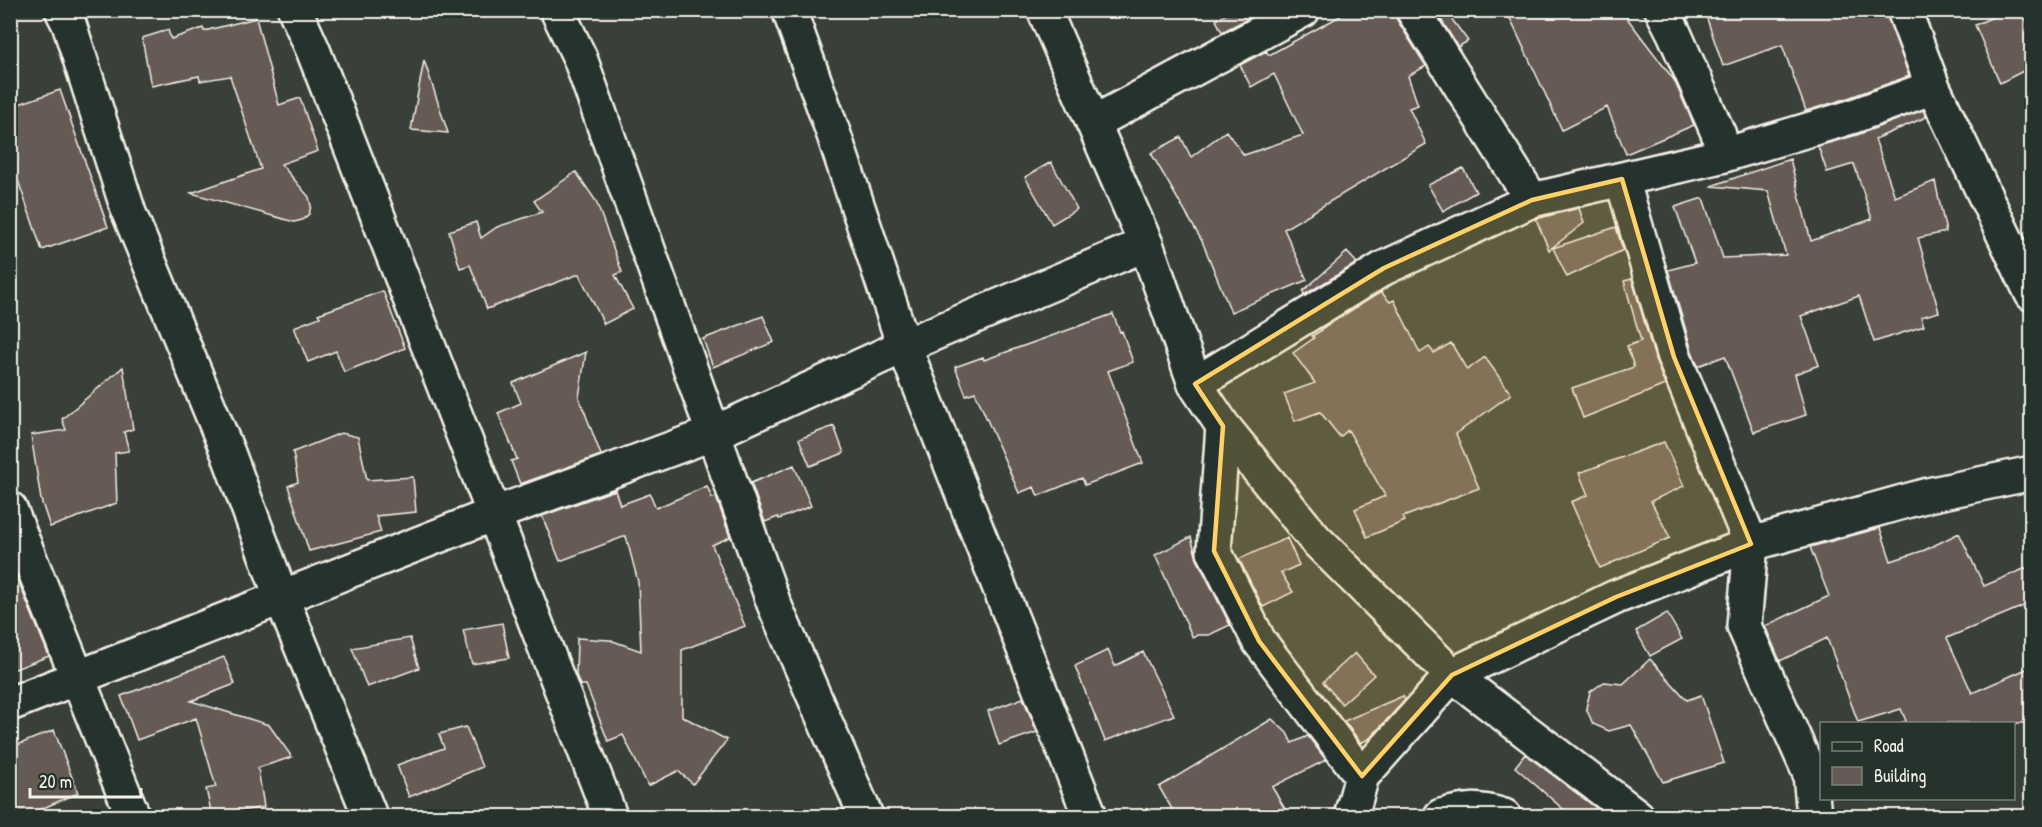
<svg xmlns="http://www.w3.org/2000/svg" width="2042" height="827" viewBox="0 0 2042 827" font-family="'Patrick Hand',sans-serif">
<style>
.building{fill:#665a54;stroke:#f4f1e8;stroke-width:1.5}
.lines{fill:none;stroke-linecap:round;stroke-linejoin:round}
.street-casing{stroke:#f4f1e8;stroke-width:38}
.street{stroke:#26332d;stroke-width:33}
.marked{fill:#ffd166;fill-opacity:0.2;stroke:#ffd166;stroke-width:4.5;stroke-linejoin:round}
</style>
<rect width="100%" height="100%" fill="#393f39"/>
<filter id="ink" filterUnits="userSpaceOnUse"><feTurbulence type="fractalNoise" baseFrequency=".0167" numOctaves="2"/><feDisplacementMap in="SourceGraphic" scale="12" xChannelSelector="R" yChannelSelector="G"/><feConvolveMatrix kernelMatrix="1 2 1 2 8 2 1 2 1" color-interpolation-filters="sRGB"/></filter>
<g filter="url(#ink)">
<!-- building -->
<path class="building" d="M 1233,10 L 1245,10 L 1249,18 L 1222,32 L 1216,20 Z
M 1351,10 L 1394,10 L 1397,20 L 1426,66 L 1408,76 L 1418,105 L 1409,108 L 1426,144 L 1284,229 L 1307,280 L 1231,312 L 1202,241 L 1151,153 L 1181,137 L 1191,157 L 1226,131 L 1244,155 L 1303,135 L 1274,74 L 1251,87 L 1240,65 L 1266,51 L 1269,55 Z
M 1435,10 L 1445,10 L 1468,41 L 1458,47 Z
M 1506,10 L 1621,10 L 1674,80 L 1694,125 L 1626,154 L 1607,107 L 1562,130 Z
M 1704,10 L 1886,10 L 1909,76 L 1845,99 L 1806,111 L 1782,45 L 1723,66 Z
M 2008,10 L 2022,10 L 2031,32 L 2031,67 L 2000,83 L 1975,25 Z
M 256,18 L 279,105 L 300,98 L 318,151 L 281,164 L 309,197 L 311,206 L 309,214 L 302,220 L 294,222 L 191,193 L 261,169 L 230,76 L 200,81 L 199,76 L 151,86 L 142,38 L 168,30 L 171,39 L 203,28 L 204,31 Z
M 424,60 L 448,133 L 411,130 Z
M 60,90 L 108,227 L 42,250 L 10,157 L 10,107 Z
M 1923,110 L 1926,117 L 1875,139 L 1895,197 L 1935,181 L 1946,232 L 1918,238 L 1939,312 L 1921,317 L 1924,326 L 1874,342 L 1859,296 L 1801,316 L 1819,365 L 1795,374 L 1806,415 L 1754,432 L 1725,356 L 1698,366 L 1692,351 L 1668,270 L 1695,263 L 1675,207 L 1703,198 L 1723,258 L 1786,255 L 1768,191 L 1711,186 L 1790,159 L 1811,241 L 1872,219 L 1854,164 L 1827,172 L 1818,146 L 1857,135 Z
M 1051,162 L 1077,209 L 1052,224 L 1025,177 Z
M 1463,168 L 1476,192 L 1443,211 L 1428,185 Z
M 576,172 L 596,201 L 622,272 L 615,275 L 633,309 L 604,324 L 579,274 L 487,309 L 470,265 L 460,268 L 449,231 L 476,222 L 481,238 L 497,227 L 542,212 L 534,201 Z
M 1579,208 L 1584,223 L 1549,250 L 1536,219 Z
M 1616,227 L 1623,250 L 1567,277 L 1553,248 Z
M 1347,252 L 1357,263 L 1304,295 L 1303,291 Z
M 1632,279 L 1656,362 L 1665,385 L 1583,418 L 1572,388 L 1634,367 L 1627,346 L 1641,341 L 1624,281 Z
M 383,291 L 405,348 L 344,372 L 336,351 L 308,362 L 294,327 L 320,317 L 318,314 Z
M 1381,292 L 1390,302 L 1394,300 L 1420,353 L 1429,347 L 1434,353 L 1451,343 L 1467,370 L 1485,357 L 1511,394 L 1456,434 L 1479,488 L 1403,517 L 1405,521 L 1367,537 L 1355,509 L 1385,496 L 1348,430 L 1340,437 L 1320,412 L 1295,421 L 1284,394 L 1315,383 L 1293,353 L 1314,338 L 1312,336 L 1322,330 L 1321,329 Z
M 1113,314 L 1120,332 L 1122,331 L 1133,362 L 1108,371 L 1143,463 L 1085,485 L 1082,478 L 1038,496 L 1034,487 L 1019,493 L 975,392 L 966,395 L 955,367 L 983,357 L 984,360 Z
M 763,316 L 774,342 L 713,367 L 703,339 Z
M 586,352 L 579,397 L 601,455 L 520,484 L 511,461 L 517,459 L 498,413 L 521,403 L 513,383 Z
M 123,367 L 133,429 L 124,432 L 129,451 L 115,453 L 117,503 L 50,527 L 41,500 L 31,435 L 66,430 L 62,419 Z
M 834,426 L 844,453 L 810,466 L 799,439 Z
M 341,433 L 358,437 L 367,480 L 413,477 L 416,512 L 376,516 L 381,532 L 309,551 L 288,486 L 298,482 L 293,452 Z
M 1664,442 L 1684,486 L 1651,501 L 1670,538 L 1600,568 L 1571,502 L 1588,495 L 1579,473 Z
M 794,465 L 811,506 L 779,519 L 778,517 L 765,522 L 751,483 Z
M 707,486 L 712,498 L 716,497 L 730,537 L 712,545 L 745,626 L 682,650 L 682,716 L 727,740 L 693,784 L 678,771 L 648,786 L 623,735 L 608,741 L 586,685 L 580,685 L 576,675 L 577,638 L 610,640 L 641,651 L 638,582 L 626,536 L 560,561 L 542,516 L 615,490 L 620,505 L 650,494 L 656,508 Z
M 1880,528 L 1891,561 L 1925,550 L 1959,533 L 1984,586 L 2031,566 L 2031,603 L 1947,638 L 1972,693 L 2031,667 L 2031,723 L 1900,723 L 1906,721 L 1901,709 L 1858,722 L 1827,638 L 1780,661 L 1765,626 L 1829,596 L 1810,547 Z
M 1191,537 L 1197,559 L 1230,625 L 1209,635 L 1197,635 L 1193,638 L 1155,555 Z
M 1287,538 L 1299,565 L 1281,573 L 1293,592 L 1263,607 L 1239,559 Z
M 10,561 L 49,656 L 10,671 Z
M 1667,613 L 1682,639 L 1650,656 L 1636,631 Z
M 502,623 L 509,658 L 472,664 L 463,630 Z
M 410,638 L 419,668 L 367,687 L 352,648 Z
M 1108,650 L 1115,666 L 1143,652 L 1174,715 L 1105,741 L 1075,666 Z
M 1355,653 L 1374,675 L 1342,704 L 1323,682 Z
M 224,657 L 235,684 L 191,701 L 269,725 L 292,757 L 258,768 L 264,807 L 212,816 L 206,789 L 216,787 L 196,718 L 137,740 L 121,696 Z
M 1650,659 L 1687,700 L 1701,695 L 1724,763 L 1663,782 L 1631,725 L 1609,731 L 1593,724 L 1586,708 L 1590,692 L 1604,682 L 1623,684 Z
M 1403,696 L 1405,700 L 1370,738 L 1361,743 L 1344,721 Z
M 1023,698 L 1037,732 L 999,745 L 988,711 Z
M 1272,719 L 1287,733 L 1292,743 L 1308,736 L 1326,760 L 1272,787 L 1289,816 L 1176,816 L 1159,787 Z
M 466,727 L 482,767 L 409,797 L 397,765 L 444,748 L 439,734 Z
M 54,730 L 78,793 L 25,816 L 10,816 L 10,748 Z
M 1525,754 L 1607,816 L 1571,816 L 1515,767 Z"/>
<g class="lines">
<defs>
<path id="street" d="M 62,10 L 69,24 L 129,213 L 228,453 L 282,599 L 370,816
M 295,10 L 313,50 L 494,514 L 610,816
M 557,10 L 580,58 L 774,604 L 866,816
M 789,10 L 834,135 L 904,346 L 1090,816
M 1044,10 L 1146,244 L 1195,384 L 1223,426 L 1315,539 L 1452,675 L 1637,816
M 1413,10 L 1532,200
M 1662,10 L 1674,33 L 1719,135 L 1721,156
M 1904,10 L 1933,87 L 2032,294
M 1093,123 L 1303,10
M 1622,179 L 1674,357 L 1751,544 L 1744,626 L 1810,774 L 1814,816
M 1195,384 L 1384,268 L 1532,200 L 1721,156 L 1851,117 L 1933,87
M 1223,426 L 1214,551 L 1259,641 L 1362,776 L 1351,816
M 10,509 L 133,816
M 10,704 L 494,514 L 714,433 L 904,346 L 1146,244
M 1362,776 L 1452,675 L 1616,597 L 1751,544 L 1928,495 L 2032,473
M 1441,816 C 1467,809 1477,808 1504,816"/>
</defs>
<!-- street casing -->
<use href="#street" class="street-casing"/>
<!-- street -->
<use href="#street" class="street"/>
</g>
</g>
<!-- marked area -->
<path class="marked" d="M 1622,179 L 1674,357 L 1751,544 L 1616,597 L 1452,675 L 1362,776 L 1259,641 L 1214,551 L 1223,426 L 1195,384 L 1384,268 L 1532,200 Z"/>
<!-- margin -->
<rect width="2042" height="827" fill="none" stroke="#26332d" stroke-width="36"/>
<rect x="18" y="18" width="2006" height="791" fill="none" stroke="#f4f1e8" stroke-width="2" filter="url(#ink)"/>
<!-- legend -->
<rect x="1820" y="722" width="195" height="78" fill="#26332d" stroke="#787f78" stroke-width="1.5"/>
<rect x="1832" y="742" width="30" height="9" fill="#26332d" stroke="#787f78" stroke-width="1.5"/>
<text x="1874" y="752" font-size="18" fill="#f4f1e8">Road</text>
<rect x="1832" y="767" width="30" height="18" fill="#665a54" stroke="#787f78" stroke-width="1.5"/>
<text x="1874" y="782" font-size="18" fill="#f4f1e8">Building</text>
<!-- scale -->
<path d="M30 788v9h111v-9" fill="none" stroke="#f4f1e8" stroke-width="3"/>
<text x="39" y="788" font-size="18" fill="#f4f1e8" stroke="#26332d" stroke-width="4.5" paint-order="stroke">20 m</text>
</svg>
